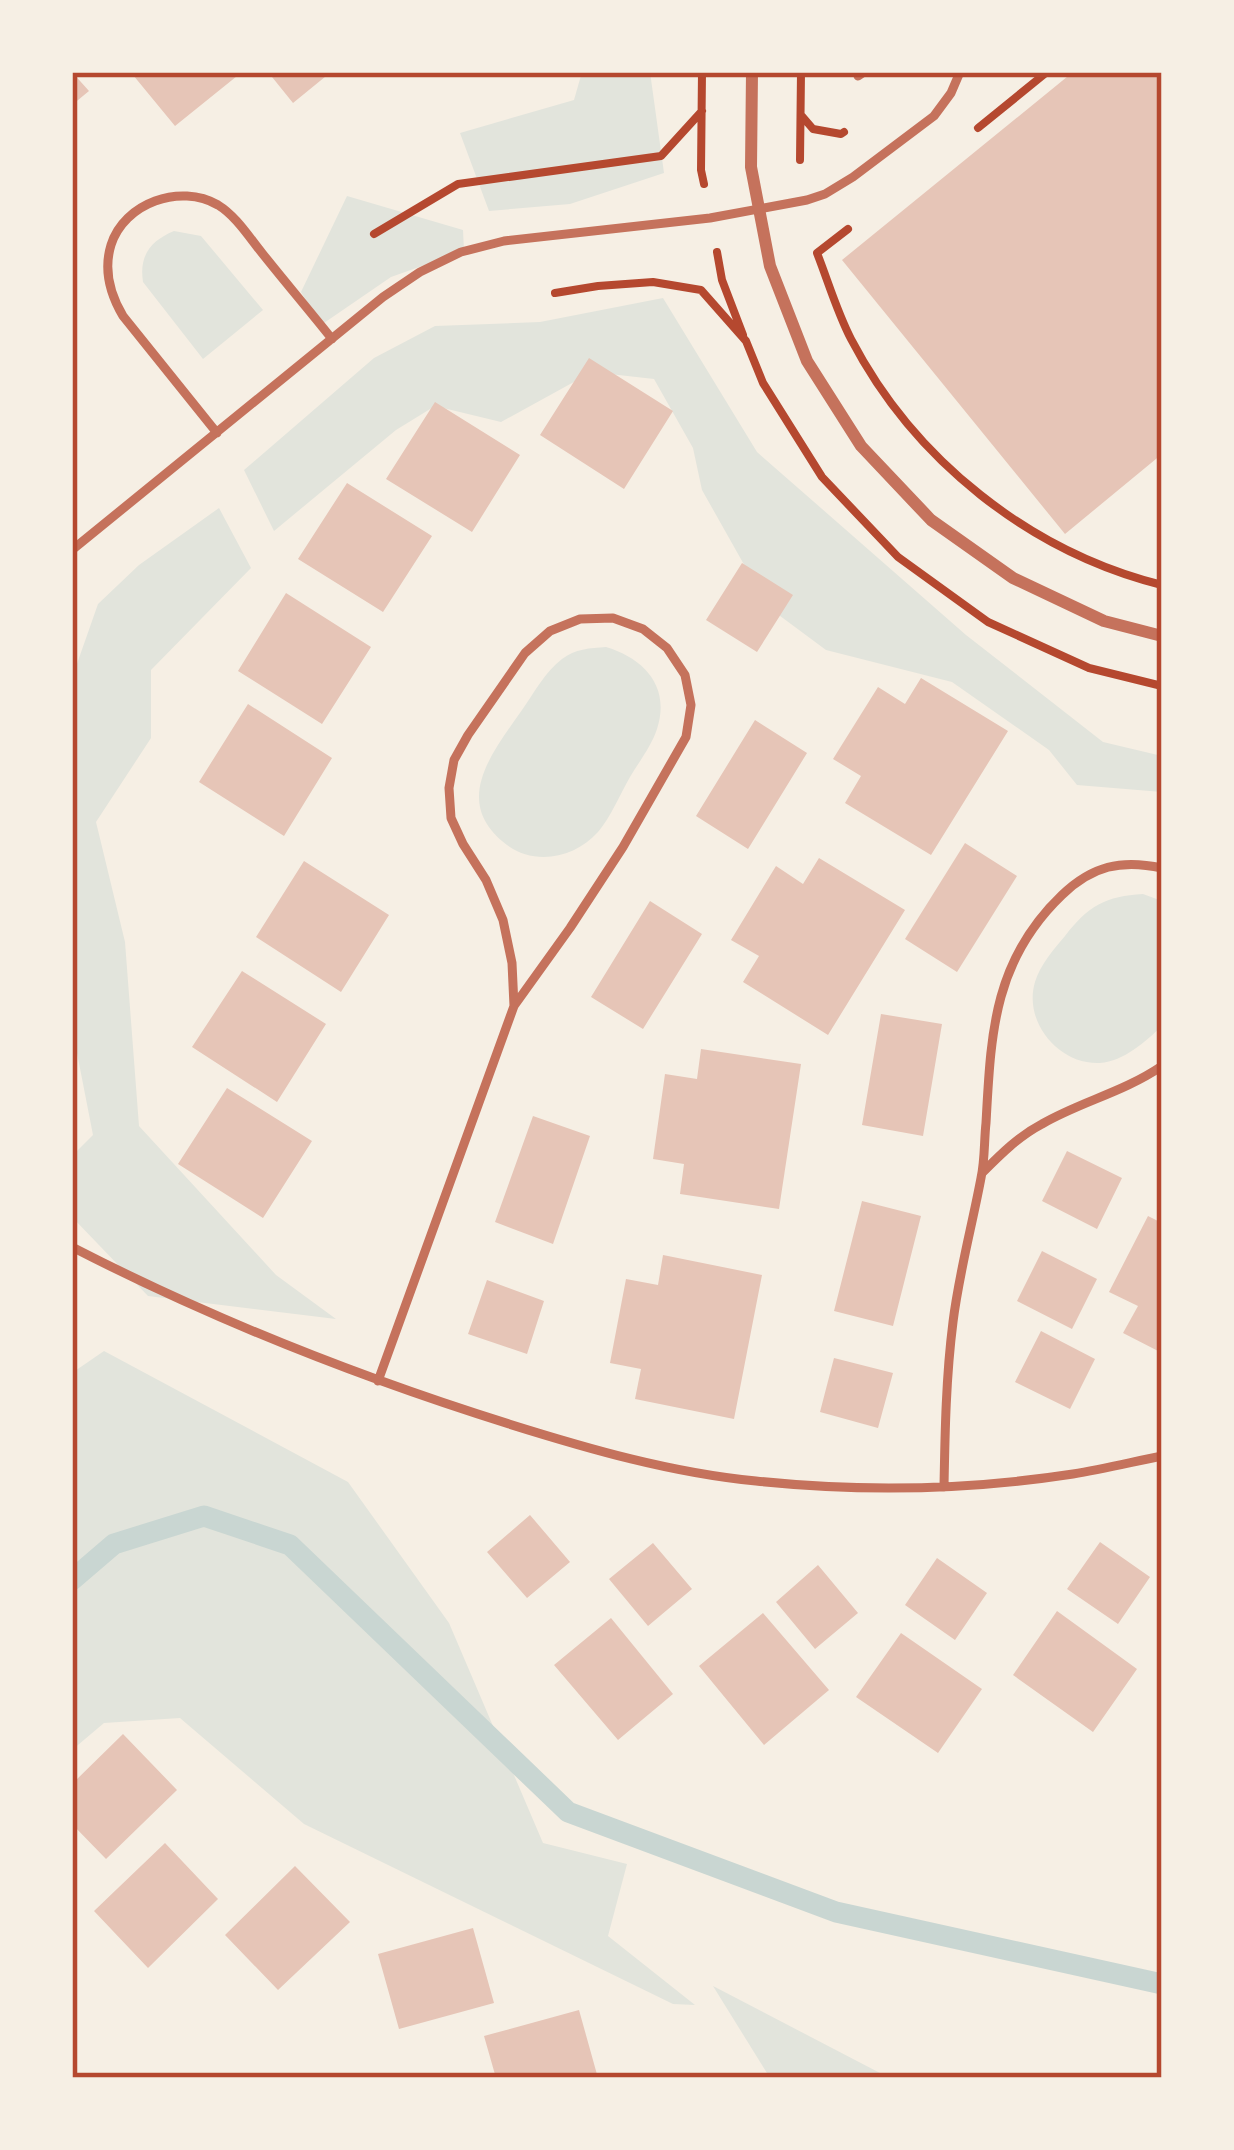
<svg xmlns="http://www.w3.org/2000/svg" width="1234" height="2150" viewBox="0 0 1234 2150" font-family="Commissioner,sans-serif">
<style>
.green{fill:#e2e4dc}
.lines{fill:none;stroke-linecap:round;stroke-linejoin:round}
.stream{stroke:#c9d6d2;stroke-width:21}
.building{fill:#e6c5b7}
.path{stroke:#b5482f;stroke-width:8}
.service{stroke:#c5725c;stroke-width:9}
.minor{stroke:#c5725c;stroke-width:12}
.neatline{fill:none;stroke:#b5482f;stroke-width:4.5}
</style>
<rect width="100%" height="100%" fill="#f6efe4"/>
<!-- green -->
<path class="green" d="M 582,72 L 650,72 L 664,173 L 570,204 L 489,211 L 460,133 L 574,100 Z
M 347,196 L 463,230 L 464,251 L 391,277 L 321,325 L 301,292 Z
M 174,231 L 201,236 L 263,310 L 203,359 L 143,282 C 139,256 150,241 174,231 Z
M 663,298 L 757,452 L 966,635 L 1103,742 L 1162,756 L 1162,792 L 1077,785 L 1049,750 L 952,682 L 826,650 L 768,607 L 702,490 L 693,448 L 654,379 L 592,372 L 501,422 L 435,406 L 396,430 L 274,531 L 244,470 L 374,358 L 435,326 L 540,322 Z
M 219,508 L 251,568 L 151,670 L 151,738 L 96,822 L 125,942 L 139,1126 L 276,1275 L 336,1319 L 148,1296 L 72,1217 L 72,1156 L 93,1135 L 77,1053 L 76,988 L 72,974 L 72,678 L 98,604 L 139,565 Z
M 606,647 C 643,658 671,686 657,729 C 652,745 639,762 630,777 C 620,794 611,817 598,832 C 575,858 535,866 507,845 C 450,802 493,752 522,710 C 534,693 545,672 562,659 C 575,649 590,648 606,647 Z
M 1143,894 L 1162,901 L 1162,1026 C 1145,1042 1124,1061 1100,1063 C 1059,1065 1023,1022 1035,982 C 1040,965 1054,949 1065,936 C 1088,906 1106,896 1143,894 Z
M 104,1351 L 348,1482 L 449,1623 L 543,1843 L 627,1864 L 608,1936 L 695,2005 L 673,2004 L 304,1824 L 180,1718 L 104,1723 L 72,1750 L 72,1373 Z
M 713,1986 L 880,2073 L 919,2078 L 770,2078 Z"/>
<g class="lines">
<!-- stream -->
<path class="stream" d="M 72,1580 L 114,1544 L 204,1516 L 290,1545 L 568,1812 L 836,1912 L 1162,1984"/>
</g>
<!-- building -->
<path class="building" d="M 72,72 L 89,91 L 72,105 Z
M 137,72 L 242,72 L 175,126 L 133,75 Z
M 268,72 L 331,72 L 293,103 Z
M 1073,72 L 1158,72 L 1162,76 L 1162,454 L 1065,534 L 842,260 Z
M 589,358 L 673,411 L 624,489 L 540,435 Z
M 435,402 L 520,455 L 472,532 L 386,479 Z
M 347,483 L 432,536 L 383,612 L 298,559 Z
M 742,563 L 793,595 L 757,652 L 706,620 Z
M 286,593 L 371,647 L 322,724 L 238,671 Z
M 921,678 L 1008,731 L 931,855 L 845,803 L 861,776 L 833,759 L 878,687 L 905,704 Z
M 248,704 L 332,758 L 284,836 L 199,782 Z
M 755,720 L 807,753 L 748,849 L 696,816 Z
M 965,843 L 1017,876 L 957,972 L 905,939 Z
M 819,858 L 905,910 L 828,1035 L 743,982 L 759,956 L 731,940 L 776,866 L 803,884 Z
M 304,861 L 389,915 L 341,992 L 256,937 Z
M 650,901 L 702,934 L 643,1029 L 591,997 Z
M 242,971 L 326,1024 L 277,1102 L 192,1047 Z
M 881,1014 L 942,1024 L 923,1136 L 862,1125 Z
M 701,1049 L 801,1064 L 779,1209 L 680,1194 L 684,1164 L 653,1159 L 665,1074 L 697,1079 Z
M 227,1088 L 312,1141 L 263,1218 L 178,1164 Z
M 533,1116 L 590,1136 L 553,1244 L 495,1222 Z
M 1067,1151 L 1122,1178 L 1097,1229 L 1042,1201 Z
M 862,1201 L 921,1216 L 893,1326 L 834,1311 Z
M 1148,1216 L 1162,1223 L 1162,1353 L 1123,1333 L 1138,1306 L 1109,1292 Z
M 1042,1251 L 1097,1279 L 1072,1329 L 1017,1301 Z
M 663,1255 L 762,1275 L 734,1419 L 635,1399 L 641,1369 L 610,1363 L 626,1279 L 658,1285 Z
M 487,1280 L 544,1301 L 527,1354 L 468,1334 Z
M 1041,1331 L 1095,1359 L 1070,1409 L 1015,1382 Z
M 834,1358 L 893,1373 L 878,1428 L 820,1412 Z
M 530,1515 L 570,1562 L 527,1598 L 487,1552 Z
M 1100,1542 L 1150,1577 L 1118,1624 L 1067,1589 Z
M 653,1543 L 692,1589 L 648,1626 L 609,1579 Z
M 937,1558 L 987,1593 L 955,1640 L 905,1605 Z
M 818,1565 L 858,1613 L 815,1649 L 776,1602 Z
M 1057,1611 L 1137,1669 L 1093,1732 L 1013,1675 Z
M 763,1613 L 829,1690 L 764,1745 L 699,1666 Z
M 611,1618 L 673,1694 L 618,1740 L 554,1665 Z
M 901,1633 L 982,1689 L 938,1753 L 856,1697 Z
M 123,1734 L 177,1790 L 106,1859 L 72,1824 L 72,1784 Z
M 165,1843 L 218,1899 L 148,1968 L 94,1911 Z
M 295,1866 L 350,1922 L 278,1990 L 225,1935 Z
M 473,1928 L 494,2003 L 399,2029 L 378,1954 Z
M 579,2010 L 598,2078 L 496,2078 L 484,2036 Z"/>
<g class="lines">
<!-- path -->
<path class="path" d="M 702,72 L 701,170 L 704,184
M 801,115 L 813,129 L 841,134 L 844,132
M 978,128 L 1047,72
M 800,160 L 801,72
M 848,229 L 817,253 C 828,281 837,312 851,339 C 914,460 1030,552 1162,585
M 374,234 L 458,184 L 661,156 L 702,111
M 717,252 L 722,280 L 743,335
M 555,293 L 598,286 L 653,282 L 701,290 L 746,341 L 763,383 L 822,477 L 898,557 L 988,622 L 1089,668 L 1162,686"/>
<!-- service -->
<path class="service" d="M 858,76 L 864,72
M 217,433 L 123,316 C 110,294 103,271 111,245 C 124,203 180,183 218,205 C 236,216 249,237 262,253 C 285,282 309,310 332,339
M 72,550 L 383,297 L 420,272 L 461,252 L 504,241 L 710,218 L 807,200 L 825,194 L 853,177 L 934,116 L 951,93 L 960,72
M 983,1172 C 1001,1154 1019,1136 1042,1124 C 1082,1101 1122,1093 1162,1066
M 72,1247 C 212,1319 359,1377 509,1424 C 589,1449 672,1473 756,1481 C 861,1492 969,1490 1073,1474 C 1103,1469 1132,1462 1162,1456
M 378,1381 L 514,1006 L 570,928 L 623,847 L 686,737 L 691,705 L 685,675 L 667,648 L 643,629 L 613,618 L 580,619 L 550,631 L 525,653 L 468,735 L 454,760 L 449,788 L 451,818 L 463,844 L 486,880 L 503,920 L 512,963 L 514,1006
M 944,1487 C 945,1431 946,1377 953,1322 C 959,1273 972,1226 981,1178 C 985,1160 984,1141 986,1123 C 991,1034 993,961 1062,895 C 1092,866 1121,859 1162,868"/>
<!-- minor -->
<path class="minor" d="M 752,72 L 751,167 L 770,266 L 807,361 L 861,446 L 931,520 L 1013,578 L 1104,621 L 1162,636"/>
</g>
<!-- border -->
<rect width="1234" height="2150" fill="none" stroke="#f6efe4" stroke-width="150"/>
<rect x="75" y="75" width="1084" height="2000" class="neatline"/>
</svg>
